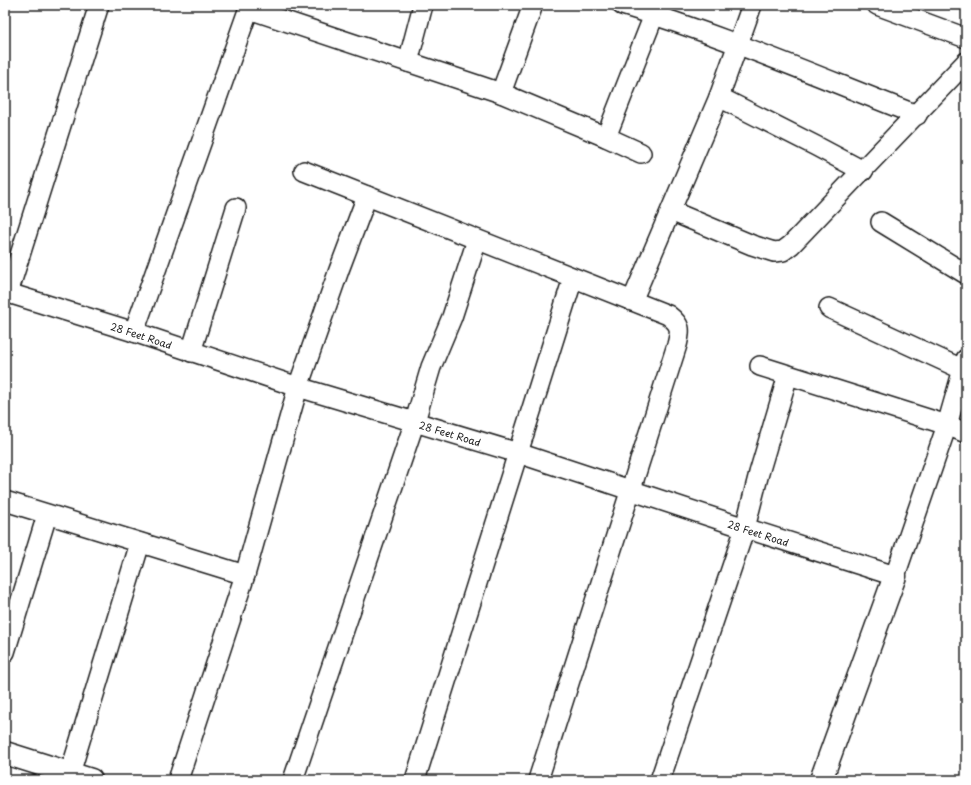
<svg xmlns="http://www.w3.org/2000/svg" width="971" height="785" viewBox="0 0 971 785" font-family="'Playpen Sans',sans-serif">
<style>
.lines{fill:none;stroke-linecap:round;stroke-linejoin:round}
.minor-casing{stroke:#1c1c1c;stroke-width:22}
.tertiary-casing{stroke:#1c1c1c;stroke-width:25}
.minor{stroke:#fff;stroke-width:19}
.tertiary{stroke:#fff;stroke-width:22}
.labels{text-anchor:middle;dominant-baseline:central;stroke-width:3.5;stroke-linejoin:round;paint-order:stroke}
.street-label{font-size:10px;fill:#1c1c1c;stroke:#fff}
</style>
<rect width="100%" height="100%" fill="#fff"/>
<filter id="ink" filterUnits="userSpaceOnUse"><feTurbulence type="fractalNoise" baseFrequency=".025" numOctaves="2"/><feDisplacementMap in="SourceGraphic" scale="8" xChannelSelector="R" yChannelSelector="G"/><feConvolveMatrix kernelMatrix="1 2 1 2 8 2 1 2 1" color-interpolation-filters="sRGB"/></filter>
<g filter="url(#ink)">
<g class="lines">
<defs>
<g id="minor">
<path d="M 622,5 C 722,35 819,77 917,115"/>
<path d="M 877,5 L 966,38"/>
<path d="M 249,9 L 501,93 L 606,137 L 641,153"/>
<path d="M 408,62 L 423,5"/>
<path d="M 501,93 L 533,5"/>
<path d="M 719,97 L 816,146 L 863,171"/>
<path d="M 606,137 L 654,15"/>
<path d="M 304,171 L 668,315 C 681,325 681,329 677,345 L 538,780"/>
<path d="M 671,211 L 752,245 L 774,252 L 783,251 L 791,245 L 966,62"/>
<path d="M 881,222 L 966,274"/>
<path id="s1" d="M 5,292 L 134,332 L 298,387 L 518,453 L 745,528 L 895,576 L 947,425 L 966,359"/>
<path d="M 8,293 L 99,5"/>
<path d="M 632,301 L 719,97 L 752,5"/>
<path d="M 829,308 L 966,371"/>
<path d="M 134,332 L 250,5"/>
<path d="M 191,352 L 236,208"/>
<path d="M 760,366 L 947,425 L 966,433"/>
<path d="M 5,501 L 245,575"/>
<path d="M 5,652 L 47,515"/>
<path d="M 68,780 L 140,543"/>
<path d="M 178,780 L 245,575 L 298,387 L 339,270 L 367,196"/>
<path d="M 293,780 L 415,421 L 431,367 L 452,317 L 477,240"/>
<path d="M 415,780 L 573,278"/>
<path d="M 660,780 L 745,528 L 759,473 L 788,375"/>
</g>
<path id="tertiary" d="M 5,753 L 91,780
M 821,780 L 895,576"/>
</defs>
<!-- minor casing -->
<use href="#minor" class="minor-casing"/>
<!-- tertiary casing -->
<use href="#tertiary" class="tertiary-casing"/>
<!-- minor -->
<use href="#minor" class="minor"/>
<!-- tertiary -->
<use href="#tertiary" class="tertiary"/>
</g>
</g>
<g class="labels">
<!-- street labels -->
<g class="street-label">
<text stroke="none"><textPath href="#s1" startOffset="143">28 Feet Road</textPath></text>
<text stroke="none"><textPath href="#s1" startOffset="467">28 Feet Road</textPath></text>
<text stroke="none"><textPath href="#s1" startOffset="791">28 Feet Road</textPath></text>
</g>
</g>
<!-- margin -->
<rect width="971" height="785" fill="none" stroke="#fff" stroke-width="20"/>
<rect x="10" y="10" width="951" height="765" fill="none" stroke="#1c1c1c" stroke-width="1.5" filter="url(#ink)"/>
</svg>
